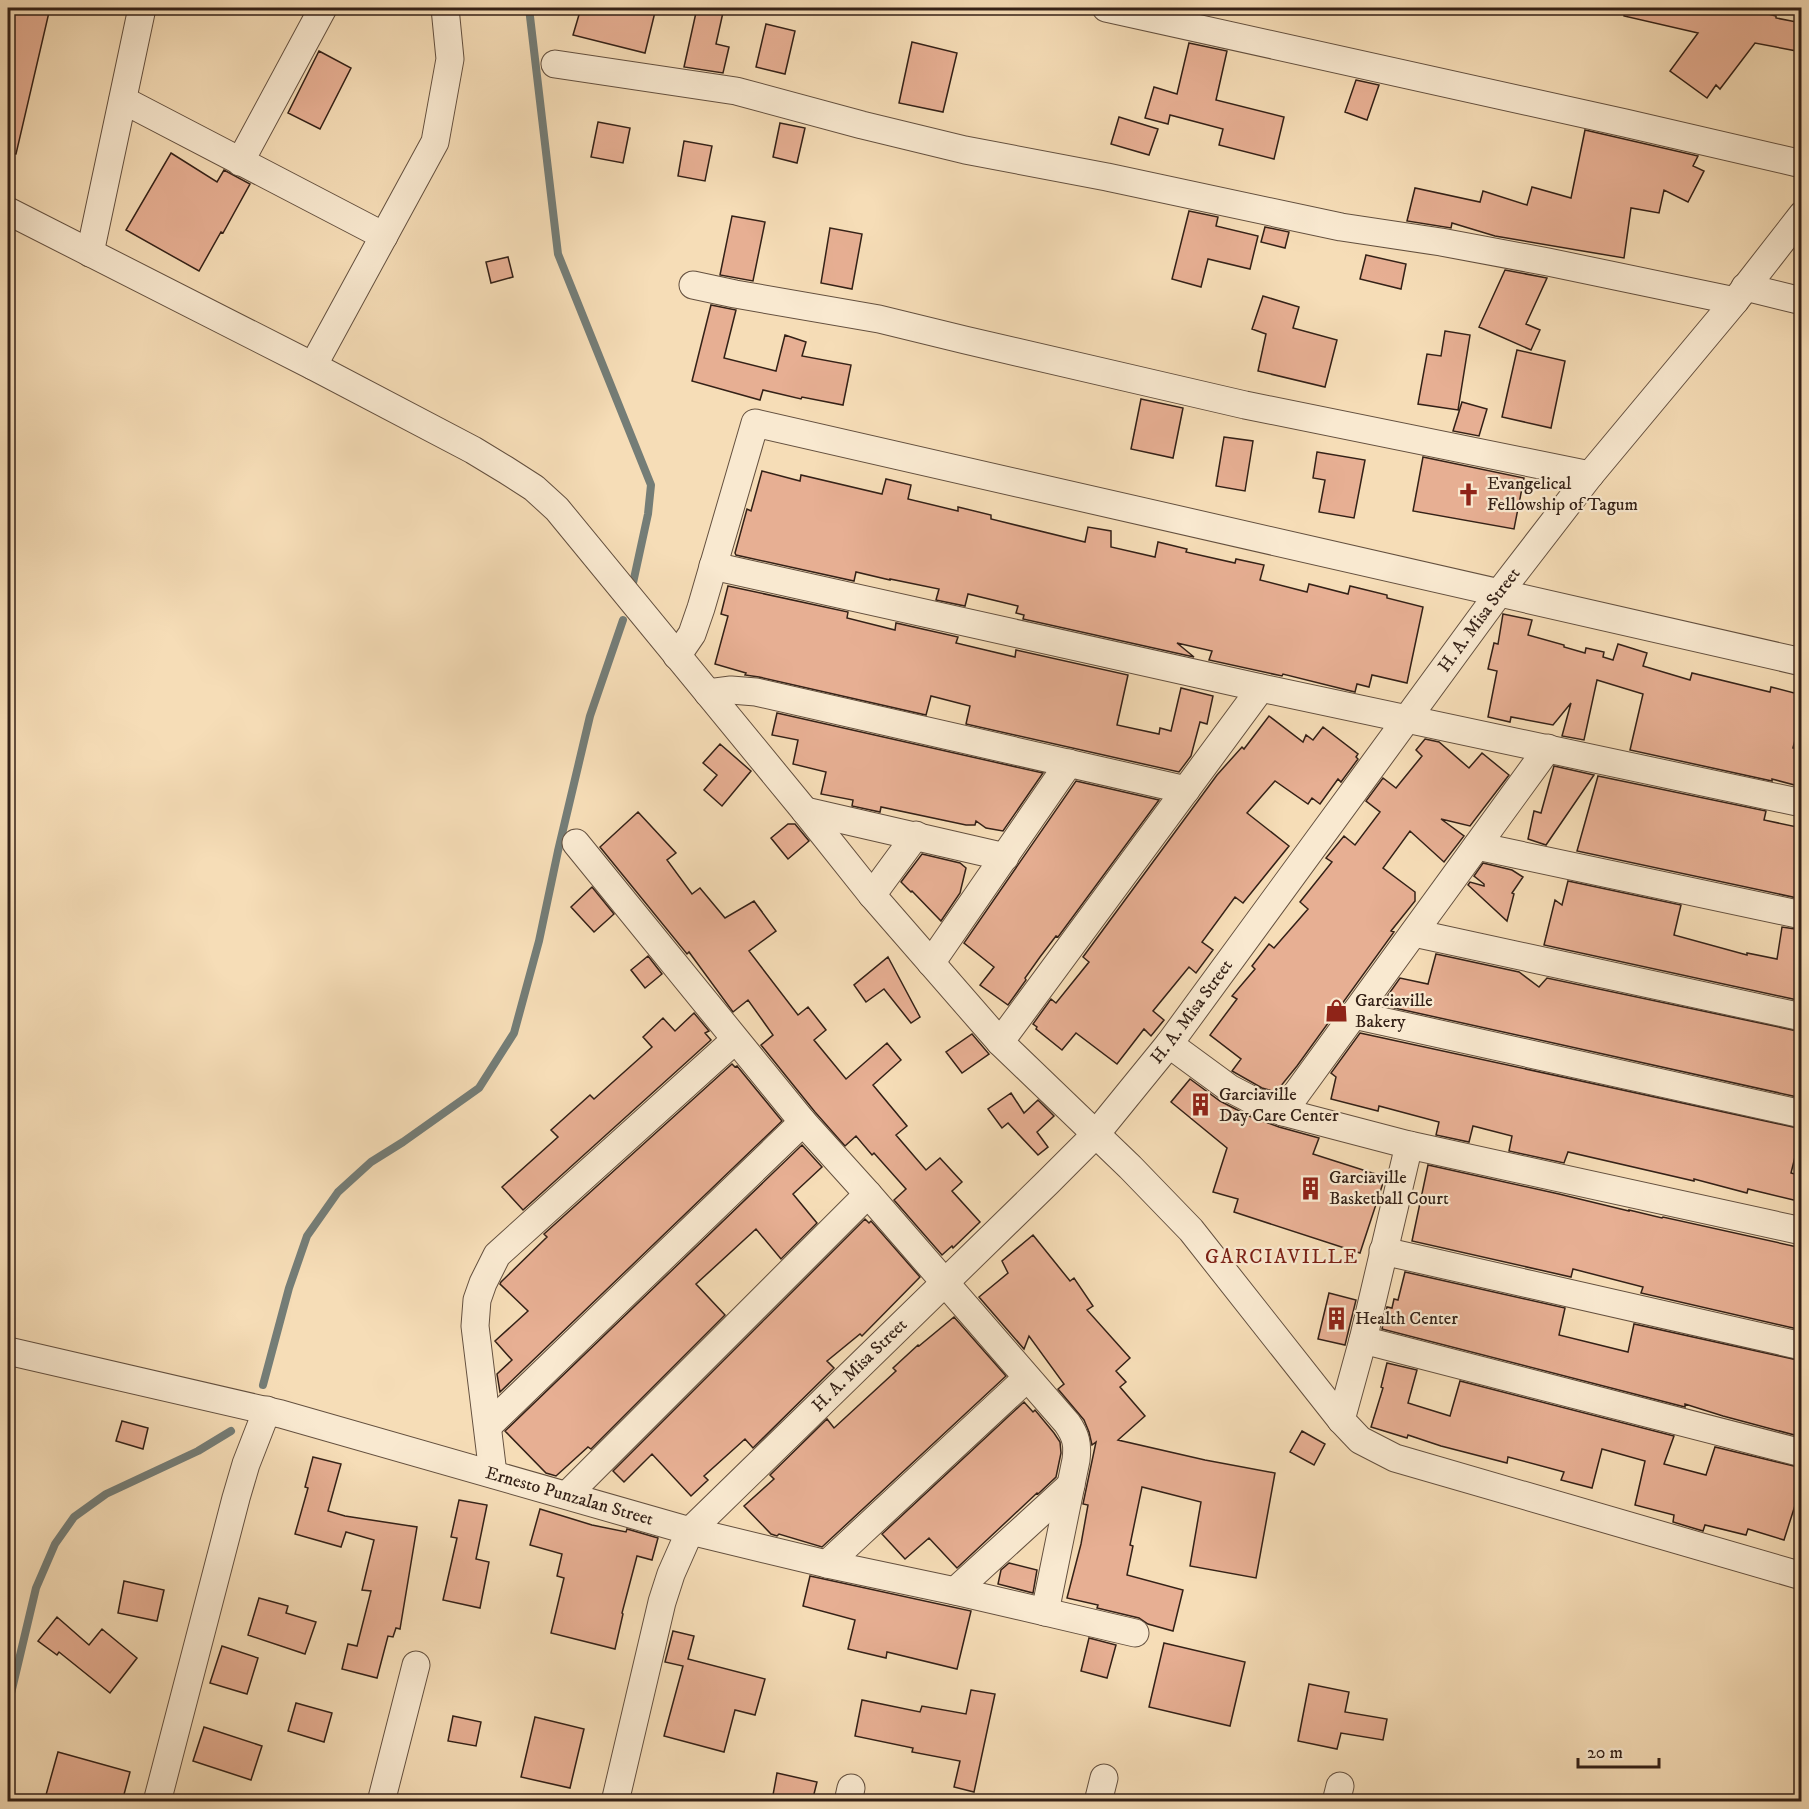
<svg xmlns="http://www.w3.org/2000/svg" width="1809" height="1809" viewBox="0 0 1809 1809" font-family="'IM FELL DW Pica',serif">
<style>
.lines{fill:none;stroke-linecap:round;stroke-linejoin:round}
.stream{stroke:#747d77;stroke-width:8}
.building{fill:#e7af93;stroke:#342117;stroke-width:1.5}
.minor-casing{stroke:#64503f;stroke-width:29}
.minor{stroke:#f9e9d0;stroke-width:27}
.labels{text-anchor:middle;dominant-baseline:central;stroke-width:4.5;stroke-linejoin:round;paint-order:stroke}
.poi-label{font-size:18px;fill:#342117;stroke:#f9e9d0;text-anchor:start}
.street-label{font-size:18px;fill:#342117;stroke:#f9e9d0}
.neighbourhood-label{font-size:20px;letter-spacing:1.5px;fill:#7a1f14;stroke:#f9e9d0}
</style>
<rect width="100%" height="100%" fill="#f6ddb7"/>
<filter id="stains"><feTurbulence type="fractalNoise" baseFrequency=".00333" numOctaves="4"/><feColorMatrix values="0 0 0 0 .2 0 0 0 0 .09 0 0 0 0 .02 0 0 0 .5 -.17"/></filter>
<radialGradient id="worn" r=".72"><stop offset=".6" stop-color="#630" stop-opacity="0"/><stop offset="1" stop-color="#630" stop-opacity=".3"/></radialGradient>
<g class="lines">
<!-- stream -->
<path class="stream" d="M 529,8 L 558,254 L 651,485 L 648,514 L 633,583
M 263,1385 L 289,1288 L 307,1236 L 338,1192 L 371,1162 L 403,1142 L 479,1088 L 514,1033 L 539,941 L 558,851 L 590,716 L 623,620
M 8,1706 L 36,1588 L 55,1544 L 74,1517 L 106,1494 L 198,1451 L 231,1431"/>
</g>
<!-- building -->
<path class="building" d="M 12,8 L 50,8 L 16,154 L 8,153 L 8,27 Z
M 581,8 L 656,8 L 645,53 L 573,35 Z
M 697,8 L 724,8 L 716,44 L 729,47 L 723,73 L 684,67 Z
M 1625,8 L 1745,8 L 1776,16 L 1776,18 L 1802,23 L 1802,52 L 1755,43 L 1720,89 L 1716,85 L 1707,98 L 1670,71 L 1698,33 L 1624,16 Z
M 766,24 L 795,31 L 785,74 L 756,67 Z
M 912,42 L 957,53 L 943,112 L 899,103 Z
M 1189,43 L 1227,51 L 1216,100 L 1284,117 L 1274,159 L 1219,145 L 1223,129 L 1170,115 L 1168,124 L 1145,118 L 1154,87 L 1177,94 Z
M 319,51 L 351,68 L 320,129 L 288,113 Z
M 1356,80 L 1379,85 L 1367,120 L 1345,112 Z
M 1119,117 L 1158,129 L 1149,155 L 1111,144 Z
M 598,122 L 630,128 L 623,163 L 591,157 Z
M 780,123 L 805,128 L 797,163 L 773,157 Z
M 1585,130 L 1698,156 L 1693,166 L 1704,171 L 1688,202 L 1664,190 L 1659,213 L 1631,208 L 1624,258 L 1495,236 L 1452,223 L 1451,228 L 1407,221 L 1415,188 L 1480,202 L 1483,191 L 1527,205 L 1532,187 L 1571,198 Z
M 684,141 L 712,146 L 705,181 L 678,176 Z
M 171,153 L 217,182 L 224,170 L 250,184 L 223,233 L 221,232 L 199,271 L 126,230 Z
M 1189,211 L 1218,217 L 1216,226 L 1258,236 L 1250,269 L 1208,259 L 1201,287 L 1172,279 Z
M 732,216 L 765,222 L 753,281 L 720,275 Z
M 1265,227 L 1289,232 L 1285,248 L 1261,242 Z
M 830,228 L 862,234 L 852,289 L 821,283 Z
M 1366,255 L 1406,264 L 1401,289 L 1360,279 Z
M 508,257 L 513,277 L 491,283 L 486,262 Z
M 1505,270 L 1547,278 L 1526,324 L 1540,330 L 1531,350 L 1479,327 Z
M 1263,296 L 1299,307 L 1293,328 L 1337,340 L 1325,387 L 1258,371 L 1266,334 L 1252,329 Z
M 711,305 L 736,310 L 724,358 L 776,371 L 785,335 L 806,342 L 802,356 L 851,365 L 843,405 L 802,397 L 801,399 L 763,390 L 760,400 L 692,381 Z
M 1445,331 L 1470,335 L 1458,410 L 1418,404 L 1427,354 L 1441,356 Z
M 1517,350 L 1565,361 L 1551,428 L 1502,417 Z
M 1141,399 L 1183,408 L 1173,458 L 1131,449 Z
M 1462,402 L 1487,409 L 1479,436 L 1453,431 Z
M 1224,437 L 1253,441 L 1245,491 L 1216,486 Z
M 1317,452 L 1365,460 L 1354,518 L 1319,512 L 1325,480 L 1313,478 Z
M 1423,457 L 1524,478 L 1514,529 L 1413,511 Z
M 762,471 L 800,481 L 801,475 L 882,494 L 886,479 L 911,485 L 908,499 L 958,511 L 958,507 L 991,515 L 991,519 L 1085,542 L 1088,527 L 1111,531 L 1111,547 L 1155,557 L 1158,542 L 1187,549 L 1186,552 L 1235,563 L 1236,559 L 1264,565 L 1260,580 L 1307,592 L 1309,584 L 1348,594 L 1350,586 L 1387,595 L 1387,598 L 1423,607 L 1407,683 L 1372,675 L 1369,687 L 1357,684 L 1355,692 L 1283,674 L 1282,676 L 1209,660 L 1212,651 L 1177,643 L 1194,657 L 1023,619 L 1024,615 L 1016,613 L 1018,606 L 968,594 L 965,606 L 936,600 L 939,589 L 890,579 L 890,580 L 856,572 L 854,581 L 736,555 L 735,553 L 747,509 L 751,511 Z
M 728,586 L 848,612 L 847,618 L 895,630 L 896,623 L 958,637 L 956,643 L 1015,657 L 1016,650 L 1128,675 L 1117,725 L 1159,734 L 1160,728 L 1171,731 L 1181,688 L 1213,696 L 1207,724 L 1200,722 L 1191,756 L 1179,772 L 966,724 L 970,706 L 931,696 L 926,715 L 759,677 L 745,675 L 746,673 L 715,664 L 728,616 L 721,614 Z
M 1503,614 L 1532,620 L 1528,635 L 1564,645 L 1564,647 L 1585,653 L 1586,648 L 1604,652 L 1603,657 L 1613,660 L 1618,644 L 1647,653 L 1643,666 L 1690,680 L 1692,673 L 1770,692 L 1771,687 L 1802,695 L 1802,713 L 1793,748 L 1802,750 L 1802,787 L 1772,779 L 1772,781 L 1630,750 L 1643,694 L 1597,680 L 1584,740 L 1562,736 L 1571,703 L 1553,725 L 1511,717 L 1510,722 L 1488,717 L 1497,671 L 1488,669 L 1494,643 L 1498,644 Z
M 777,713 L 1043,773 L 1003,831 L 986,828 L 976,821 L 975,825 L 966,825 L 881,807 L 880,812 L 852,806 L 853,800 L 821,794 L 826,772 L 793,764 L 798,740 L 772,735 Z
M 1269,716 L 1303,742 L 1306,735 L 1313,740 L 1323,727 L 1358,754 L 1356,757 L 1358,759 L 1341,782 L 1338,779 L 1320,804 L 1312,798 L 1308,804 L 1275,781 L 1247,813 L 1289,846 L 1243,903 L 1235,897 L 1202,942 L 1213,950 L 1196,973 L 1189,967 L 1153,1011 L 1164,1020 L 1151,1036 L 1144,1029 L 1117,1064 L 1076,1033 L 1062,1050 L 1036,1029 L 1037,1027 L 1033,1024 L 1051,999 L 1056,1003 L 1089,962 L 1083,957 L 1217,775 L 1242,747 L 1244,749 Z
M 1425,739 L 1439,742 L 1469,768 L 1482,753 L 1509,775 L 1470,826 L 1441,819 L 1464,836 L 1444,862 L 1410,831 L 1383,868 L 1415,892 L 1415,901 L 1391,931 L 1394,932 L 1297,1066 L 1276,1092 L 1262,1088 L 1232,1071 L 1241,1059 L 1210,1035 L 1237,999 L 1232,996 L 1255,969 L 1252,966 L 1269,944 L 1274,948 L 1308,909 L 1300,902 L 1332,862 L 1326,858 L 1344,836 L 1355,845 L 1380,812 L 1366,801 L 1383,778 L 1396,788 L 1422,756 L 1416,750 Z
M 720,744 L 751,771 L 722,806 L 704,790 L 717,775 L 703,763 Z
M 1554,766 L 1594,775 L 1546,845 L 1528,839 L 1534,811 L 1541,813 Z
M 1598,776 L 1766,811 L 1764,820 L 1802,828 L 1802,899 L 1577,851 Z
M 1076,781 L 1159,800 L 1058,937 L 1056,936 L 1040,957 L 1025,978 L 1026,980 L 1008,1005 L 980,985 L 994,967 L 964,943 Z
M 638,812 L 676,853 L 667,860 L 692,894 L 700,888 L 725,918 L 754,901 L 776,931 L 749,951 L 798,1015 L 808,1007 L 826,1030 L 814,1040 L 846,1079 L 887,1043 L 901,1060 L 873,1085 L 907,1126 L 896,1135 L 926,1170 L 940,1158 L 962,1182 L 952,1191 L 980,1222 L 953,1248 L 952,1246 L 942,1255 L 894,1200 L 906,1189 L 874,1153 L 872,1155 L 856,1136 L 845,1146 L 815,1112 L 761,1045 L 773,1035 L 748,1000 L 733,1012 L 689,952 L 687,954 L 600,847 Z
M 788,824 L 795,824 L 809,841 L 788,859 L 771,838 Z
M 922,854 L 960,863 L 966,868 L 960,893 L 941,921 L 912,891 L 911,892 L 901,882 Z
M 1483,863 L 1512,870 L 1523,877 L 1512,893 L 1514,894 L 1507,921 L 1468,885 L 1470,882 L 1484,886 L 1484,884 L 1474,876 Z
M 1568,881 L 1681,905 L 1674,935 L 1747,955 L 1747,953 L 1777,959 L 1782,927 L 1802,930 L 1802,1001 L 1544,945 L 1555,900 L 1562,905 Z
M 592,887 L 614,914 L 594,932 L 571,907 Z
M 1436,954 L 1519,972 L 1539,987 L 1547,978 L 1802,1032 L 1802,1098 L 1381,1005 L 1400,978 L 1428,984 Z
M 648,956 L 662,974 L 645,988 L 631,970 Z
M 888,957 L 920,1017 L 911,1023 L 884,989 L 866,1002 L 854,985 Z
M 694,1013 L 709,1031 L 705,1033 L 711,1040 L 523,1210 L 502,1187 L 558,1137 L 551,1130 L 590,1095 L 594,1099 L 652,1047 L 643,1037 L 663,1018 L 675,1031 Z
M 1360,1033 L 1802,1129 L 1791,1173 L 1802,1176 L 1802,1202 L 1748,1189 L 1747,1193 L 1694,1179 L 1694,1181 L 1568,1152 L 1564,1163 L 1509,1151 L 1512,1136 L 1473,1126 L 1469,1142 L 1436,1135 L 1439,1122 L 1379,1106 L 1378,1111 L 1331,1099 L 1336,1077 L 1331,1073 Z
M 972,1034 L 989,1054 L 962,1073 L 946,1052 Z
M 732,1064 L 735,1067 L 737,1066 L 782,1121 L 500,1392 L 497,1374 L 512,1360 L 495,1341 L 528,1311 L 500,1284 L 501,1282 L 547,1237 L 544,1234 Z
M 1190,1079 L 1220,1101 L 1249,1116 L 1279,1127 L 1319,1138 L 1313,1154 L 1385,1177 L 1360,1253 L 1234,1212 L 1238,1199 L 1213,1192 L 1227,1148 L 1171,1102 Z
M 1011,1093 L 1024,1113 L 1038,1100 L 1054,1116 L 1037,1132 L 1048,1147 L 1038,1155 L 1008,1123 L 1002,1128 L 988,1109 Z
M 802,1145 L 822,1167 L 793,1194 L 817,1223 L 781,1259 L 756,1229 L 696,1284 L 725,1315 L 591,1449 L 588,1447 L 556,1476 L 546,1473 L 505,1431 Z
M 1428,1165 L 1559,1194 L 1629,1211 L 1629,1210 L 1662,1218 L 1663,1217 L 1802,1248 L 1802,1330 L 1641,1293 L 1643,1287 L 1573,1269 L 1571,1277 L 1412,1241 Z
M 865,1219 L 869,1223 L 871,1221 L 920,1277 L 862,1336 L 860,1334 L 827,1361 L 834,1368 L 753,1448 L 745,1439 L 704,1476 L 708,1480 L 691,1496 L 652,1454 L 624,1482 L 613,1471 Z
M 1033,1235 L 1070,1281 L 1074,1278 L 1093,1306 L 1087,1310 L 1130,1358 L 1116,1371 L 1126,1382 L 1120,1387 L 1145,1416 L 1118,1440 L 1205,1460 L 1275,1473 L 1256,1578 L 1190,1566 L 1201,1502 L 1142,1487 L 1130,1545 L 1133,1546 L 1127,1575 L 1183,1590 L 1173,1631 L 1148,1624 L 1139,1618 L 1097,1608 L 1098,1605 L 1067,1598 L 1081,1544 L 1088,1505 L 1083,1504 L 1096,1442 L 1092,1445 L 1089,1432 L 1084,1420 L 1058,1389 L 1064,1384 L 1029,1336 L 1024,1349 L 979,1297 L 1008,1273 L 1002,1261 Z
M 1405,1272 L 1565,1308 L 1559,1335 L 1628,1352 L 1634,1324 L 1802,1361 L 1802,1437 L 1723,1416 L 1685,1404 L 1685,1407 L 1382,1329 L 1387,1307 L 1392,1308 L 1394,1299 L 1398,1300 Z
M 1329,1293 L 1356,1300 L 1345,1345 L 1318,1339 Z
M 954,1317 L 1006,1376 L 822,1547 L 779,1534 L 777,1536 L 771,1534 L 744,1506 L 774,1479 L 770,1475 L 827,1419 L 834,1428 L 896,1371 L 893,1368 L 918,1345 L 919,1346 Z
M 1387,1363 L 1417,1370 L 1408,1403 L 1450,1416 L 1460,1381 L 1674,1436 L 1664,1464 L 1706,1475 L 1715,1447 L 1802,1468 L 1802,1497 L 1798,1496 L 1784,1540 L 1748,1529 L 1746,1535 L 1705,1525 L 1703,1531 L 1673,1522 L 1674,1515 L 1635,1505 L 1645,1461 L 1602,1449 L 1592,1488 L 1561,1480 L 1564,1472 L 1508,1457 L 1507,1463 L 1441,1446 L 1408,1435 L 1407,1438 L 1371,1427 L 1383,1388 L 1381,1387 Z
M 1024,1402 L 1033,1412 L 1035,1410 L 1054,1433 L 1060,1442 L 1061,1453 L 1056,1477 L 1038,1494 L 1037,1493 L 957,1568 L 929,1538 L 905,1559 L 882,1534 Z
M 122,1421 L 148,1428 L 143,1449 L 116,1441 Z
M 1302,1431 L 1325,1444 L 1314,1465 L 1290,1452 Z
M 313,1457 L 341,1464 L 328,1511 L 345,1516 L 417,1527 L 400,1629 L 396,1628 L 393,1637 L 388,1636 L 377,1678 L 342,1669 L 348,1644 L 357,1646 L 371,1591 L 362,1590 L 374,1540 L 346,1532 L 341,1547 L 295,1534 L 308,1488 L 305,1487 Z
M 459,1500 L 487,1505 L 476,1559 L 489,1562 L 480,1608 L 443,1600 L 457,1538 L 451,1537 Z
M 540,1509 L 592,1525 L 626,1532 L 627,1529 L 658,1538 L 652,1560 L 637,1556 L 622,1613 L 623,1614 L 615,1649 L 551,1633 L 564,1578 L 557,1576 L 562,1554 L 530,1545 Z
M 1009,1563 L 1037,1570 L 1033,1593 L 998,1584 L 1001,1570 Z
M 810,1576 L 971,1611 L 957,1669 L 887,1652 L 886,1658 L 848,1649 L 855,1620 L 803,1606 Z
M 124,1581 L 164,1590 L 157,1621 L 118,1613 Z
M 259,1598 L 288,1606 L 286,1613 L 316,1622 L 305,1654 L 248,1635 Z
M 57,1617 L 89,1645 L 102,1629 L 137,1658 L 110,1693 L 59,1652 L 57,1655 L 38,1641 Z
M 673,1631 L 694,1636 L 688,1659 L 765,1679 L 755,1715 L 735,1710 L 724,1752 L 664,1736 L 683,1666 L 665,1662 Z
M 1089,1638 L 1116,1645 L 1107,1678 L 1081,1671 Z
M 1164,1643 L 1245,1662 L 1230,1726 L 1149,1707 Z
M 222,1646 L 258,1658 L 247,1694 L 210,1683 Z
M 1309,1684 L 1349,1692 L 1345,1712 L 1387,1719 L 1383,1740 L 1341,1733 L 1337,1749 L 1298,1741 Z
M 971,1690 L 995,1694 L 974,1792 L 954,1787 L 960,1761 L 912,1752 L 913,1748 L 855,1736 L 862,1700 L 920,1712 L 922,1706 L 966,1714 Z
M 296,1703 L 332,1713 L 324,1742 L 288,1731 Z
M 453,1716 L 481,1722 L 476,1746 L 448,1741 Z
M 535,1717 L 584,1729 L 570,1788 L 521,1777 Z
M 204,1727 L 262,1746 L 251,1780 L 193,1761 Z
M 58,1752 L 130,1772 L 122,1802 L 44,1802 Z
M 777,1773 L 817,1782 L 812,1802 L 781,1802 L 782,1798 L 773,1795 Z"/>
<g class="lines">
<defs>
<g id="minor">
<path d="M 1106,8 L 1625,123 L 1802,164"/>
<path d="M 555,64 L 736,91 L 862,125 L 965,150 L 1107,177 L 1341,227 L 1441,242 L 1548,262 L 1735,301"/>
<path d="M 123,100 L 384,236"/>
<path d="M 240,162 L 323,8"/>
<path d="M 8,211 L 313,366 L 473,450 L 506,470 L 534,488 L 557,509 L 805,811 L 872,895 L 1000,1042 L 1130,1167 L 1191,1230 L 1341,1420 L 1360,1440 L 1395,1458 L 1802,1576"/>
<path d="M 90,253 L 142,8"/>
<path d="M 693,285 L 735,294 L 879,319 L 965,340 L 1245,405 L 1590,475"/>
<path d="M 1745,287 L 1802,301"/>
<path d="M 313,366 L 435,142 L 450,59 L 445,8"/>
<path d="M 713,566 L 1261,688 L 1802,803"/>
<path d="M 677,656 L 692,634 L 701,608 L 755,423 L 1802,662"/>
<path d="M 708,693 L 731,690 L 756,692 L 1186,790"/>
<path d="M 805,811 L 1005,857"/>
<path d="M 576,843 L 803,1122 L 868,1194 L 1067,1423 C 1076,1436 1078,1444 1076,1460 L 1045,1612"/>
<path d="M 1477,846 L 1802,915"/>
<path d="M 872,895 L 916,835"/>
<path d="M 1414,933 L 1802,1017"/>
<path d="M 931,963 L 1069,763"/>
<path d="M 1354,1015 L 1802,1114"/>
<path d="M 1000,1042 L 1261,688"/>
<path d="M 1169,1044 L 1229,1088 L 1256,1102 L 1283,1112 L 1409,1145 L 1802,1231"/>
<path d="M 1283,1112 L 1548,748"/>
<path d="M 1383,1251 L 1802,1346"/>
<path d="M 1363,1340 L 1802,1453"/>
<path id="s1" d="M 8,1351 L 281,1414 L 690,1531 L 827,1564 L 955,1591 L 1135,1633"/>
<path d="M 1341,1420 L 1363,1340 L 1409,1145"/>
<path d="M 488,1426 L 803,1122"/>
<path d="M 493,1474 L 475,1326 L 477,1300 L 483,1283 L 497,1255 L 735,1040"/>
<path d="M 567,1495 L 868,1194"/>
<path d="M 827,1564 L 1027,1378"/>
<path d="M 955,1591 L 1071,1485"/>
<path d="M 157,1802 L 236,1498 L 246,1464 L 267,1410"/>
<path d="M 381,1802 L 416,1665"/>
<path id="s2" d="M 615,1802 L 662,1602 L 671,1574 L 690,1531 L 1048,1182 L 1095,1135 L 1169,1044 L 1499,593 L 1590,475 L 1735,301 L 1802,215"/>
<path d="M 848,1802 L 851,1788"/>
<path d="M 1098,1802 L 1104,1778"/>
<path d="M 1336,1802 L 1340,1786"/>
</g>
</defs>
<!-- minor casing -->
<use href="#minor" class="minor-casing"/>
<!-- minor -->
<use href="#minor" class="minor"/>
</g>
<!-- icons -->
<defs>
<symbol id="church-bare" viewBox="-9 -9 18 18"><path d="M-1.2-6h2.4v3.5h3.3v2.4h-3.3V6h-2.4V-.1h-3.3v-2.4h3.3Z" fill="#8f2418" stroke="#f9e9d0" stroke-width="2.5" paint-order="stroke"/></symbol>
<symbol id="shop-bare" viewBox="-9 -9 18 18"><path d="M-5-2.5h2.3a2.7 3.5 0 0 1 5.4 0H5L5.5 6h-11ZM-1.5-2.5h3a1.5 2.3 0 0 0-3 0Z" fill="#8f2418" stroke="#f9e9d0" stroke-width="2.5" paint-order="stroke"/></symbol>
<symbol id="building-bare" viewBox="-9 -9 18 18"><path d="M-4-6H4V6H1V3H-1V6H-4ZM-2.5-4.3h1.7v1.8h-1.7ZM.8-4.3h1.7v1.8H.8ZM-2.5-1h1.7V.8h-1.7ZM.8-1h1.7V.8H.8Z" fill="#8f2418" stroke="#f9e9d0" stroke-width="2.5" paint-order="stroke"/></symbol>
</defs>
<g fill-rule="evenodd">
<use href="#church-bare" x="1452" y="478" width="33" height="33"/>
<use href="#shop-bare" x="1320" y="994" width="33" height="33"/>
<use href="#building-bare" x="1184" y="1088" width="33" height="33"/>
<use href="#building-bare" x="1294" y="1172" width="33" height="33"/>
<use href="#building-bare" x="1320" y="1302" width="33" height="33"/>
</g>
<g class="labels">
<!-- poi labels -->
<g class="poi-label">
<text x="1487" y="484">Evangelical<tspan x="1487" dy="21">Fellowship of Tagum</tspan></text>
<text x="1355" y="1001">Garciaville<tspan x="1355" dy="21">Bakery</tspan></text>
<text x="1219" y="1095">Garciaville<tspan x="1219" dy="21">Day Care Center</tspan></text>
<text x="1329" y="1178">Garciaville<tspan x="1329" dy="21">Basketball Court</tspan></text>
<text x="1355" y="1319">Health Center</text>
</g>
<!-- street labels -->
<g class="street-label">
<text stroke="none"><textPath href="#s2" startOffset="1491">H. A. Misa Street</textPath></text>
<text stroke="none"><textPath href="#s2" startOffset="1005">H. A. Misa Street</textPath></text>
<text stroke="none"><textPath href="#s2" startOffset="519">H. A. Misa Street</textPath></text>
<text stroke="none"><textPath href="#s1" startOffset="580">Ernesto Punzalan Street</textPath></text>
</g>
<!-- neighbourhood labels -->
<g class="neighbourhood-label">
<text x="1282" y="1257">GARCIAVILLE</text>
</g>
</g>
<!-- margin -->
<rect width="1809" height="1809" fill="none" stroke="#f6ddb7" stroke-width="30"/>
<rect x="9" y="9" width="1791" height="1791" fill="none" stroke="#342117" stroke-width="3"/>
<rect x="15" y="15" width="1779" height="1779" fill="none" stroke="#342117" stroke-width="1.5"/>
<!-- scale -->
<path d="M1578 1758v9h81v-9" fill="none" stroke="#342117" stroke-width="3"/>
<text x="1587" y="1758" font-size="18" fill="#342117" stroke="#f9e9d0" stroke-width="4.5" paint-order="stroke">20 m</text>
<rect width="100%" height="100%" filter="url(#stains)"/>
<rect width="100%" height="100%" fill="url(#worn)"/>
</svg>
